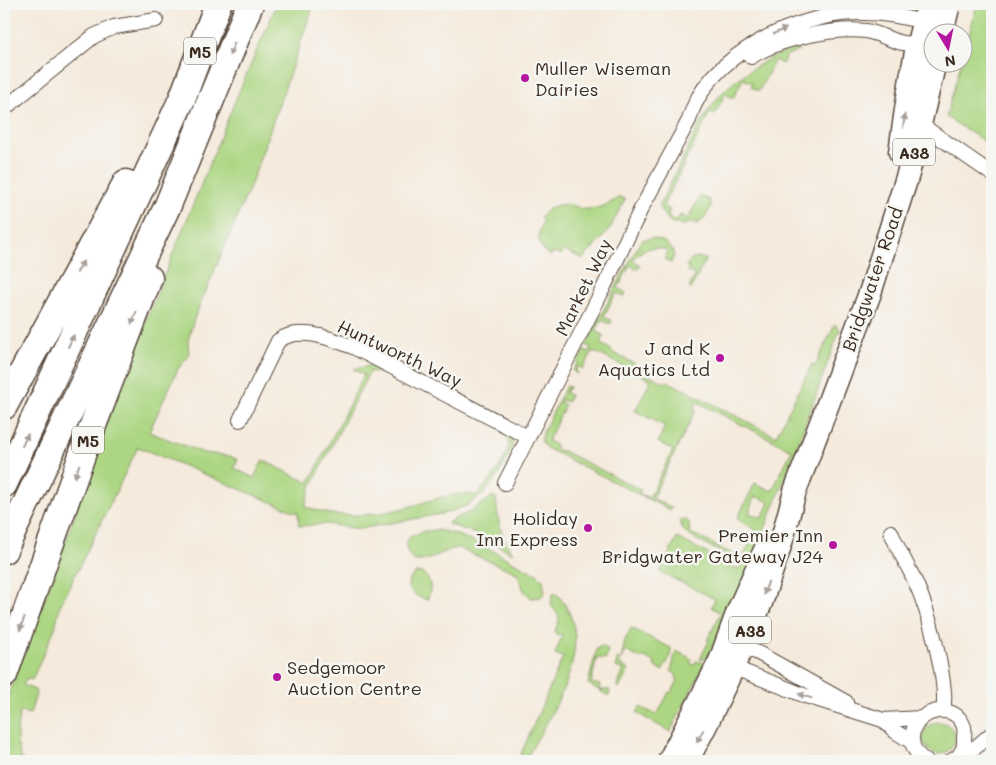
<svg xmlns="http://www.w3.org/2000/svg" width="996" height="765" viewBox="0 0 996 765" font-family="Mali,sans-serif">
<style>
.green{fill:#acd682;stroke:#748050;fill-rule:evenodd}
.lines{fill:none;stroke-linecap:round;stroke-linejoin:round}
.minor-casing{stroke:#57473a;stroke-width:16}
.primary-casing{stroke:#57473a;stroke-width:25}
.motorway-casing{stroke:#57473a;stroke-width:29}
.minor{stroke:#fff;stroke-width:14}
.primary{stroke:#fff;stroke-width:22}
.motorway{stroke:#fff;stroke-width:26}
.oneway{fill:#a79f9a}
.poi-dot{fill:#b5179e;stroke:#f6f6f2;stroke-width:2}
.labels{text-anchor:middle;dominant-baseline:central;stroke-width:5;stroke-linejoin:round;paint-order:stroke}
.shield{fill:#f6f6f2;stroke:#73675e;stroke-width:1}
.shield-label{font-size:16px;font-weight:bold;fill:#3b2a1e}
.poi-label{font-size:18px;fill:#3b2a1e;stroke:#f6f6f2;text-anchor:end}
.street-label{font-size:18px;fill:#3b2a1e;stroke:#f6f6f2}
</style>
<rect width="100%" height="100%" fill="#f6f6f2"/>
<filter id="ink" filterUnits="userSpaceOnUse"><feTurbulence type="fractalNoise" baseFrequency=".02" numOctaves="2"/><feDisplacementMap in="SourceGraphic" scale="10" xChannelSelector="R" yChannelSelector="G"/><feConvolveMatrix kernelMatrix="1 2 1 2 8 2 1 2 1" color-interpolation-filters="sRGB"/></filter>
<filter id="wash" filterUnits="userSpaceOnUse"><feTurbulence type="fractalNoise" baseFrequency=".0096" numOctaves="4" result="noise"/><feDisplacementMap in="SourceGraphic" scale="20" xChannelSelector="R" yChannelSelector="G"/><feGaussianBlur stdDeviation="1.12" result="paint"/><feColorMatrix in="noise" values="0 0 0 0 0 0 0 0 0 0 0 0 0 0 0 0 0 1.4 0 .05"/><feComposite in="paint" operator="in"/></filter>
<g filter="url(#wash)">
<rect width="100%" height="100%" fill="#f5eadb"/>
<!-- green -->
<path class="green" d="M 277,4 L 314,4 L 250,187 L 194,319 L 188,341 L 189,356 L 178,369 L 149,432 L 204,453 L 230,456 L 238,460 L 234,468 L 254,478 L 263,460 L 309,483 L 364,375 L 353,369 L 373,365 L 377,373 L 370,371 L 310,489 L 305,507 C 313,509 322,512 331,514 C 354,517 382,514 404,508 C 428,502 452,491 476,495 C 490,483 507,460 509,442 L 504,432 L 511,435 L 513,447 L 499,474 L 485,493 L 466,506 L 446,513 L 359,529 L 327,524 L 299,526 L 298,513 L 138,447 L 60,606 L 55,628 L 32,680 L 27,678 L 23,685 L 35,690 L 36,694 L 30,714 L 20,712 C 16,728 15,747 23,761 L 6,761 L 4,757 L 4,719 L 9,693 L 61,555 L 114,399 L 235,101 Z
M 977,4 L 992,4 L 992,146 L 946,117 L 961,63 L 964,62 L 964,54 Z
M 798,48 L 799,51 L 787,55 L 782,64 L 775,60 L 759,91 L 751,87 L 752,83 L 743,79 L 733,98 L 725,94 L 715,114 L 710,112 L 663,206 L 670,210 L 667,216 L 677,221 L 680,215 L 688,219 L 700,196 L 709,200 L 711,206 L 705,218 L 697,224 L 692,222 C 678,230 665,221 659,207 L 660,204 C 668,188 676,172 684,156 C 704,114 717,89 759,65 C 771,57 784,51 798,48 Z
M 619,197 L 625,199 L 610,229 L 583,259 L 564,250 L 561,255 L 556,253 L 549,255 C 536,246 537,233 543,220 L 540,218 C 546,208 559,202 571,205 C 575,206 578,208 582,209 C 596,210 609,205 619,197 Z
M 652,238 C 663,240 671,244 674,255 L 671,263 L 664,259 L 668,251 C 655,245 641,248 633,260 L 640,265 L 637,269 L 630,265 L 618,288 L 626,293 L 624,297 L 616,293 L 604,316 L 612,321 L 610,324 L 602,320 L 596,331 L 604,336 L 601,344 L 612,350 L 611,352 L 635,364 L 634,367 L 665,383 L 667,381 L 776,436 L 812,364 L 815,366 L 835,324 L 840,329 C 799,441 760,553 706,659 L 700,659 L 709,641 L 707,640 L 721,613 L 711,607 L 715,599 L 660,572 L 677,538 L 738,569 L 742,563 L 688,535 L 683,530 L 680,520 L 684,519 L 690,523 L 688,527 L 690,528 L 689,532 L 742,559 L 756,530 L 737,519 L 755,483 L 772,491 L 792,450 L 697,402 L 694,409 L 696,410 L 652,498 L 672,508 L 670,510 L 548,449 C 542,445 540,440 542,434 L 566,386 L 570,387 L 565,392 L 570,395 L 567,402 L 561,400 L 560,402 L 565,405 L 548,441 L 555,445 L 557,450 L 563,451 L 641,490 L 639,493 L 649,498 L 673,450 L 658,442 L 665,426 L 635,411 L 651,380 L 593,351 L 583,369 L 578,366 L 576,369 L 577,374 L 573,371 L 584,350 L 588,353 L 591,348 L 586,345 L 614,290 L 638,246 L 642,240 ZM 755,496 L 769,502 L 762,518 L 749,513 Z
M 697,257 L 706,259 L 691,289 L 689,288 L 695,275 L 687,271 L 689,267 L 686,266 L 691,260 Z
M 493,496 L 496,498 C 498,519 499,535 513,553 L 469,531 L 448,524 L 450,521 L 470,512 Z
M 437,530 C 469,534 507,560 537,574 L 543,580 L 545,592 L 541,597 L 531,598 L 524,591 L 517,573 L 458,548 C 444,548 413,576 407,550 C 405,544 407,540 411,536 L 424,531 Z
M 416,573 L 422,573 C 432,580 432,589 427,600 L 415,595 L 408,588 L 409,579 Z
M 555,592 C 604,642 550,714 525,761 L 518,761 L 563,657 L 555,654 L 562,636 L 554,633 C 561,616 561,619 551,605 L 552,596 Z
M 631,628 L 671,648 C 671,658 667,663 662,671 L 654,666 L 655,663 L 643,656 L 641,659 L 626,651 L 619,664 L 629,670 L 619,688 L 617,686 L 624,670 L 616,667 L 617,659 L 621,660 L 625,640 Z
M 603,646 L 608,650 L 606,659 L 597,658 L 591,683 L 600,685 L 599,690 L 610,690 L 609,696 L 588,684 L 597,648 Z
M 676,651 L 692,659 L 690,663 L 694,665 L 696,661 L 705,663 L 670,732 L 637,713 L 640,707 L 657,715 L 669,692 L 672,692 L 678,680 L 676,678 L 677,675 L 671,671 Z
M923 738a16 16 0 1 1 32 0a16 16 0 1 1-32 0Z"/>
</g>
<g filter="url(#ink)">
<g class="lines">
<defs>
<path id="minor" d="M 751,57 C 779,39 834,27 866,31 C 879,33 891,41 903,43 C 913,44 923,44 934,45
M 4,109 L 94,36 L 114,27 L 156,20
M 920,124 L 992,174
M 240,420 L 278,341 C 298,325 332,339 353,347 L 528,437
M 505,483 L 600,295 L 640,211 L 689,120 C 706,55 797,14 858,13 C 882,12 907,18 930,23
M 891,532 C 897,548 906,562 913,577 C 927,606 935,638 941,669 C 943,683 946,697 943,711
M 738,644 L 760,654 L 846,702
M 727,665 L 806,696 L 883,720 L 896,732 L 912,742
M 883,720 L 921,718
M 961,752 L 976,747 L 991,734
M 926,761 C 919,757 912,749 912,739 C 912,710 955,699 964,727 C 965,731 964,736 964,739 C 965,749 960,757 951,761"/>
<path id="primary" d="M 942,32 L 949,4
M 900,152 C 907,102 913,52 929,4
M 669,761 L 720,661 L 738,611 L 765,550
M 687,761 L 706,725 L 733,668 L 761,603 L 781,543 L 795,491 L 870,293 L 908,174 L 935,62"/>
<path id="motorway" d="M 4,406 L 126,183
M 4,484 L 182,99 L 218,4
M 4,550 L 168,205 L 250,4
M 4,675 L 86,444 L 149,278"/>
</defs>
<!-- minor casing -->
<use href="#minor" class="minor-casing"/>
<!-- primary casing -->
<use href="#primary" class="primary-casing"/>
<!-- motorway casing -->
<use href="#motorway" class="motorway-casing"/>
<!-- minor -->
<use href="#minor" class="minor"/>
<!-- primary -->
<use href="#primary" class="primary"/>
<!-- motorway -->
<use href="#motorway" class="motorway"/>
</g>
<!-- one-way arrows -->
<defs><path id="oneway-solid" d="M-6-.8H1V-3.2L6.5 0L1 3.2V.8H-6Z" transform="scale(1.25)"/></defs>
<g class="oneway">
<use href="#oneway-solid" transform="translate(780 31) rotate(-23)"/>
<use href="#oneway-solid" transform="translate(232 49) rotate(112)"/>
<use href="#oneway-solid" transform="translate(904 121) rotate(-82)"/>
<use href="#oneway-solid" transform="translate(80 267) rotate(-61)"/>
<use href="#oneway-solid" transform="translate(134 318) rotate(111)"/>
<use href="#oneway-solid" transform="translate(71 341) rotate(-65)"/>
<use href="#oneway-solid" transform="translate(25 440) rotate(-65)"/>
<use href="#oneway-solid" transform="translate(77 471) rotate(110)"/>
<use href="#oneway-solid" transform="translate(766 588) rotate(109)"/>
<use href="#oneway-solid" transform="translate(22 624) rotate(110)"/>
<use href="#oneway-solid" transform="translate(805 696) rotate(-161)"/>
<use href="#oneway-solid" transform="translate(700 736) rotate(118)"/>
</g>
</g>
<!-- markers -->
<g class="poi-dot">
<circle cx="525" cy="78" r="5"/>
<circle cx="720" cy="358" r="5"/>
<circle cx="588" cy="528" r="5"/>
<circle cx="833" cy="545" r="5"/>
<circle cx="277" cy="677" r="5"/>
</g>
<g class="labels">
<!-- shield labels -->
<g class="shield">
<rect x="184" y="37.5" width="32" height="27" rx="4"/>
<rect x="893" y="138.5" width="42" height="27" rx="4"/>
<rect x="72" y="426.5" width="32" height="27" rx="4"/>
<rect x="729" y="616.5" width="42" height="27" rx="4"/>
</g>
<g class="shield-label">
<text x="200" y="51">M5</text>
<text x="914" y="152">A38</text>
<text x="88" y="440">M5</text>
<text x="750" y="630">A38</text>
</g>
<!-- poi labels -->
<g class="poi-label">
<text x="535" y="68" text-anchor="start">Muller Wiseman<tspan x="535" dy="21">Dairies</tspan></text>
<text x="710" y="348">J and K<tspan x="710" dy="21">Aquatics Ltd</tspan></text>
<text x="578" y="518">Holiday<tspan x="578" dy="21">Inn Express</tspan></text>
<text x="823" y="535">Premier Inn<tspan x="823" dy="21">Bridgwater Gateway J24</tspan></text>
<text x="287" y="667" text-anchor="start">Sedgemoor<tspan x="287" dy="21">Auction Centre</tspan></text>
</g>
<!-- street labels -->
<g class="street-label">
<text transform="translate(872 279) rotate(-71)">Bridgwater Road</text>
<text transform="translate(583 287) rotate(-64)">Market Way</text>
<text transform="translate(400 353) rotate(25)">Huntworth Way</text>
</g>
</g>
<!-- margin -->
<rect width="996" height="765" fill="none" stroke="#f6f6f2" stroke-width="20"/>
<!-- north arrow -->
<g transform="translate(948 48) rotate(170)"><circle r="24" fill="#f6f6f2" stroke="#aba49d"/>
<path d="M0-4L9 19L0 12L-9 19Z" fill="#b5179e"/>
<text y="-8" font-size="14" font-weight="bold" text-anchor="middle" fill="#3b2a1e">N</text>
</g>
</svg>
